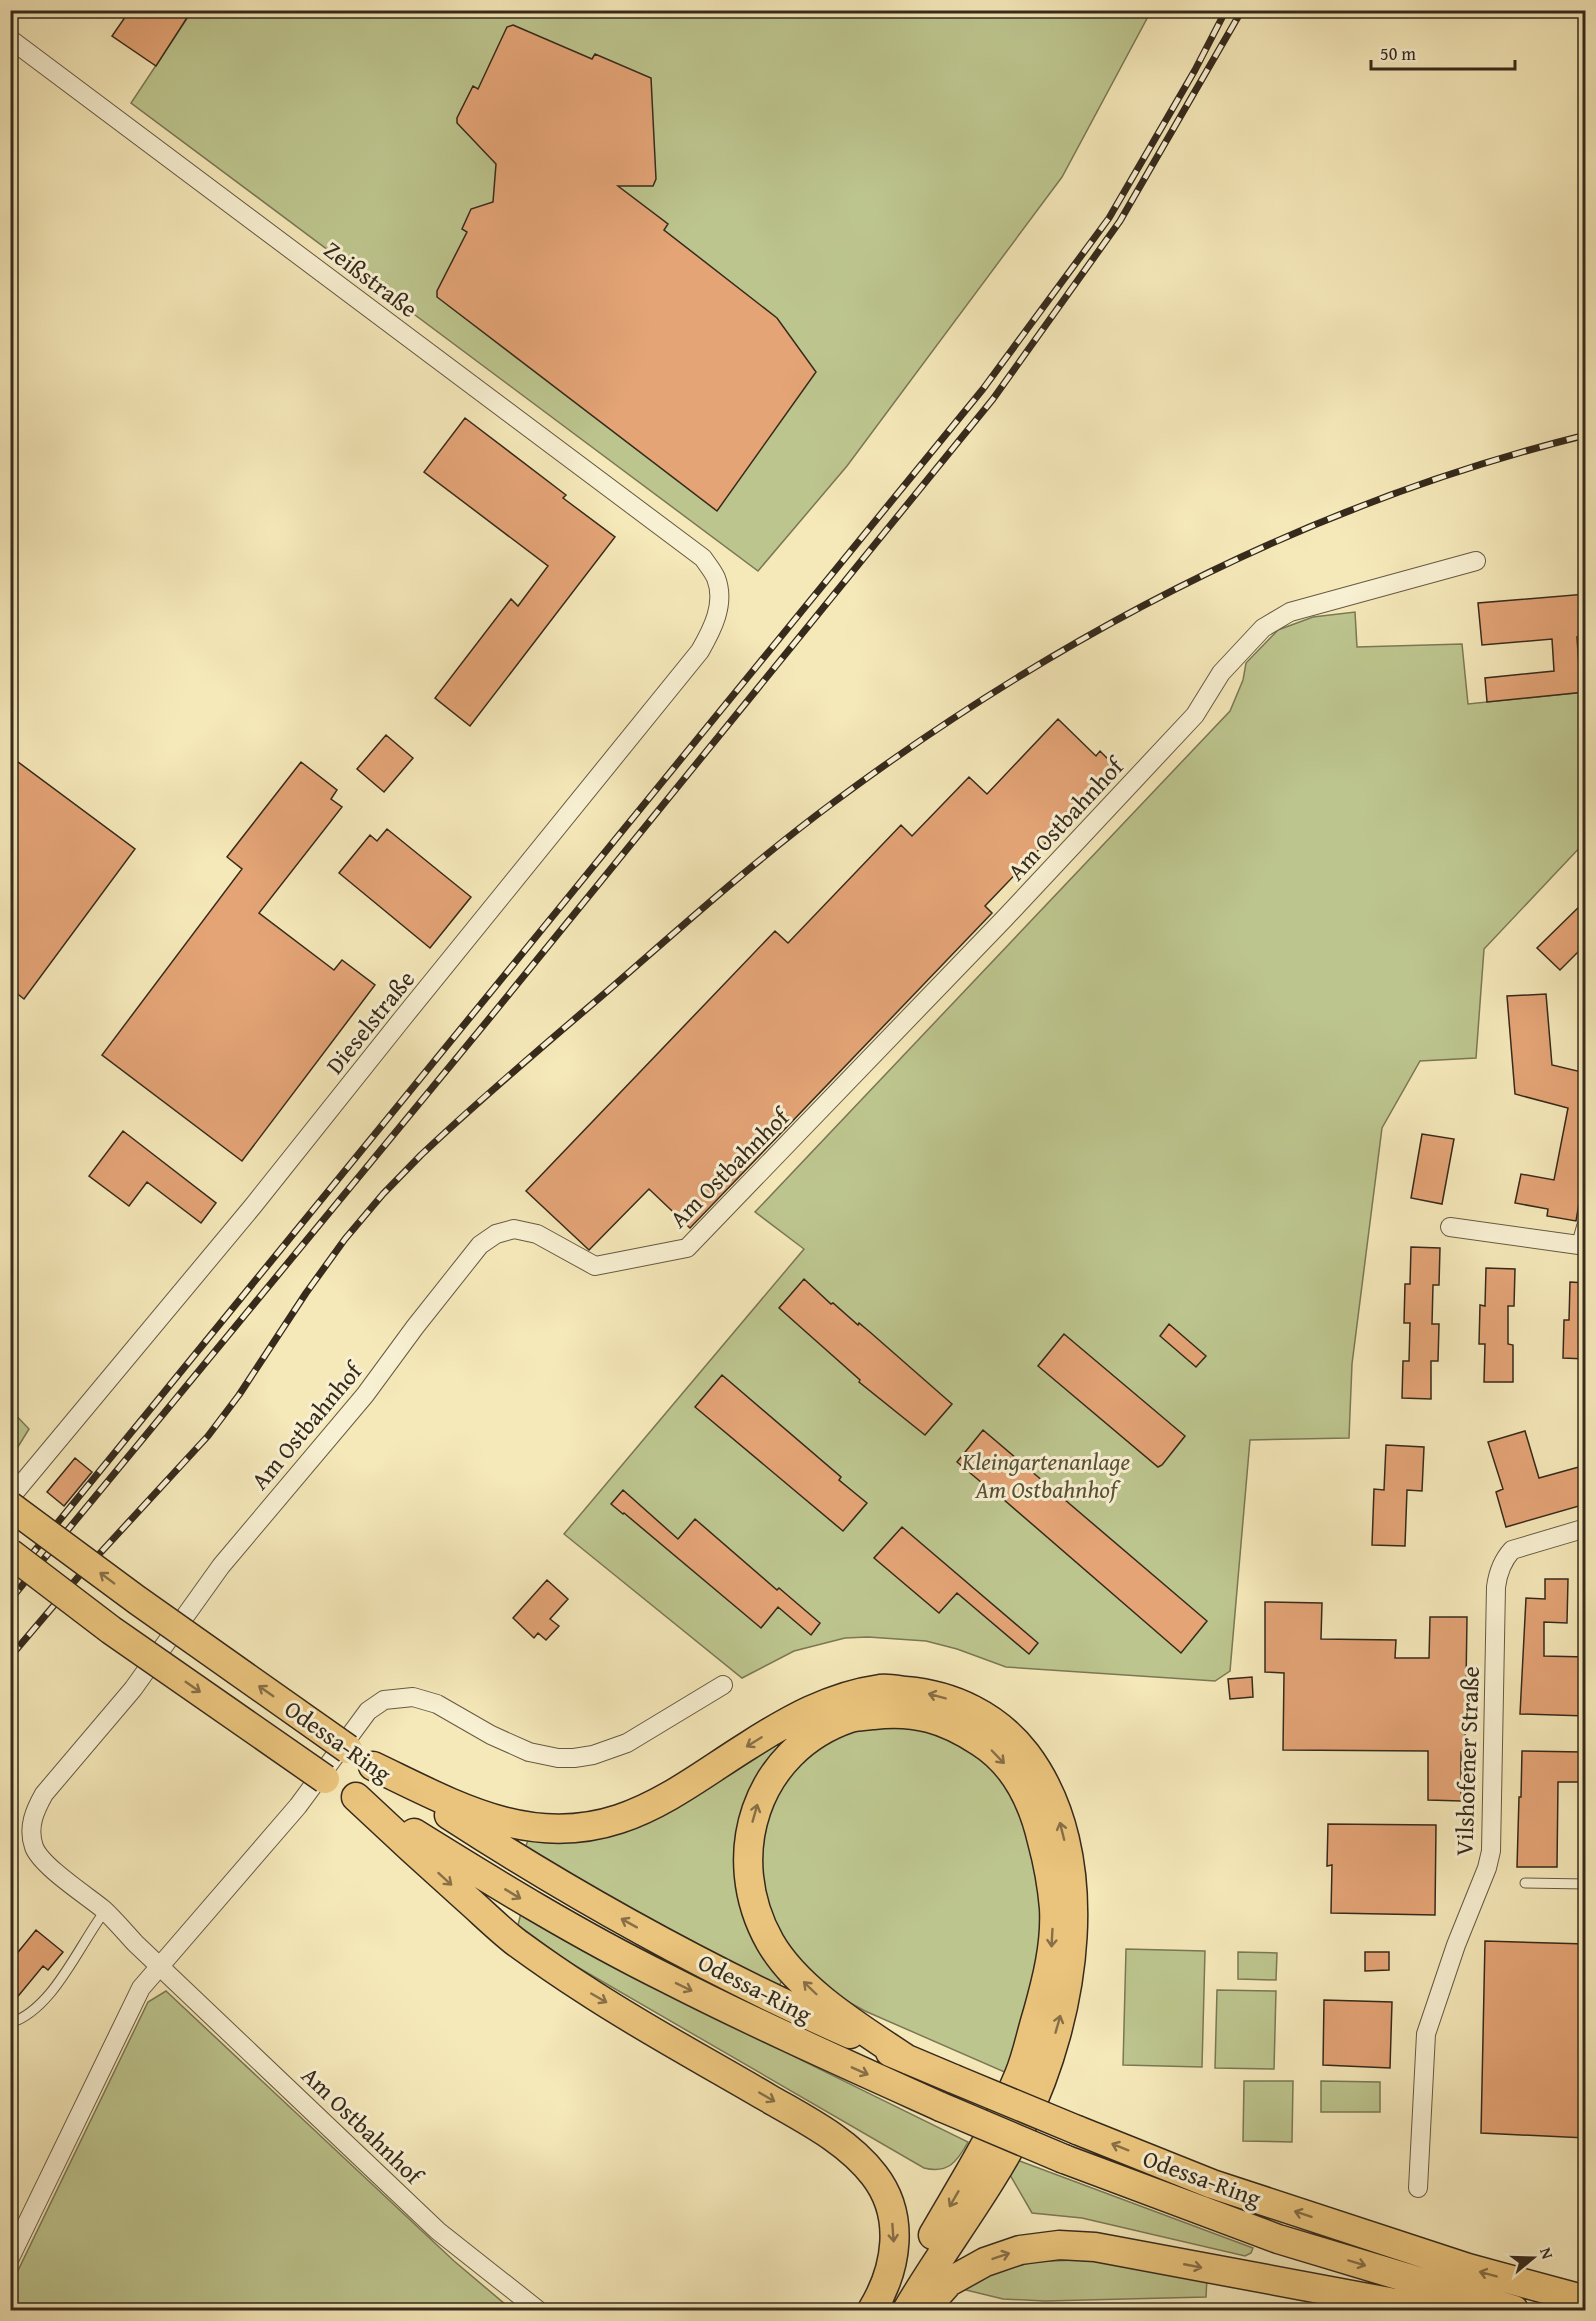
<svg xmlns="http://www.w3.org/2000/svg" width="1596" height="2321" viewBox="0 0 1596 2321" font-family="'Gentium Book Plus',serif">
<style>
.green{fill:#bdc58e;stroke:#7a7855;stroke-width:1.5}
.building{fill:#e4a476;stroke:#362a1c;stroke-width:1.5}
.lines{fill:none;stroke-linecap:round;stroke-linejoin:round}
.service-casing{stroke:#665a43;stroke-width:11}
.minor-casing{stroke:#665a43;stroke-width:20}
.trunk-casing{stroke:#362a1c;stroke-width:31}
.service{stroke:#f8f0d2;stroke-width:9}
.minor{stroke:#f8f0d2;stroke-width:18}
.trunk{stroke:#eac47c;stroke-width:28}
.rail-casing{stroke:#362a1c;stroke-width:7}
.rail{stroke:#f8f0d2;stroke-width:4.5;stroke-dasharray:14;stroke-linecap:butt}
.trunk-bridge-casing{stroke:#362a1c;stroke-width:31;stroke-linecap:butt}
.trunk-bridge{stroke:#eac47c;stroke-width:28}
.oneway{stroke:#876f47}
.labels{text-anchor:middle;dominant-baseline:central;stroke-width:6;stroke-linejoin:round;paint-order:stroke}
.street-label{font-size:24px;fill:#362a1c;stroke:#f8f0d2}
.park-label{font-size:24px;font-style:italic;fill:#585138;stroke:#f8f0d2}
</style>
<rect width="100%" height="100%" fill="#f5e8b9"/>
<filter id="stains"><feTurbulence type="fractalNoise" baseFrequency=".00333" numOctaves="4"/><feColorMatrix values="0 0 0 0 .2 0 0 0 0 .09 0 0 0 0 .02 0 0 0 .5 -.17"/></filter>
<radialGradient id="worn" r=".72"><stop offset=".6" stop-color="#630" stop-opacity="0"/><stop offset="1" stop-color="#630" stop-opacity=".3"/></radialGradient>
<!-- green -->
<path class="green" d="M 192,11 L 1151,11 L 1062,177 L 847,466 L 758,571 L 131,103 Z
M 1355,612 L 1357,647 L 1462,644 L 1468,704 L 1585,692 L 1585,842 L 1484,949 L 1476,1058 L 1420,1061 L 1382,1128 L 1352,1364 L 1349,1438 L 1250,1440 L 1230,1671 L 1215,1681 L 1006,1667 L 957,1649 L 926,1641 L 868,1637 L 845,1638 L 794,1651 L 742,1678 L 564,1534 L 804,1249 L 755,1212 L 1230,711 L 1243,680 L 1246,663 L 1278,630 L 1313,617 Z
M 11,1410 L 29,1429 L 11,1458 Z
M 882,1723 L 953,1736 L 1004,1779 L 1034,1841 L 1041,1918 L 1036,1978 L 1009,2074 L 865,2011 L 834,1994 L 808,1974 L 769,1917 L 759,1864 L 765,1814 L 791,1768 L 833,1736 Z
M 799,1732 L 747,1803 L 784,1977 L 779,1986 C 693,1943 609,1897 525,1848 L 529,1838 L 548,1840 L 775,1739 Z
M 521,1913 L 677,1999 L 968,2142 C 957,2162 948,2174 924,2168 L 567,1961 L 518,1925 Z
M 1126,1949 L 1205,1951 L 1202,2067 L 1123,2065 Z
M 1238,1952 L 1277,1953 L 1276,1980 L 1238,1979 Z
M 1217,1990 L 1276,1991 L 1274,2069 L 1215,2068 Z
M 166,1991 L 454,2261 L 512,2310 L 11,2310 L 11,2285 L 148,2002 Z
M 1244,2081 L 1293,2081 L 1292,2142 L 1243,2141 Z
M 1321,2081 L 1380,2082 L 1380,2112 L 1321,2112 Z
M 1017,2160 L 1253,2248 L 1251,2253 L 1245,2256 L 1082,2218 L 1032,2213 L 1010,2175 Z
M 1074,2260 L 1124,2263 L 1207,2278 L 1206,2297 L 1045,2301 L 1003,2299 L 954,2287 L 992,2273 L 1033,2262 Z"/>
<!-- building -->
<path class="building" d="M 130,10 L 192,10 L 156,66 L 112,36 Z
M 513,25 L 592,59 L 595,54 L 651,78 L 656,179 L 653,186 L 618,186 L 668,224 L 664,230 L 777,318 L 816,372 L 717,511 L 437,297 L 437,291 L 467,232 L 462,229 L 471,209 L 493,202 L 496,164 L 457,123 L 457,118 L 473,86 L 478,89 L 507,27 Z
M 465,418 L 566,495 L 563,498 L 615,537 L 470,726 L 435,698 L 511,599 L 518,606 L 548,566 L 424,472 Z
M 1586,594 L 1586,636 L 1577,637 L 1579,668 L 1582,668 L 1585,692 L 1487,702 L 1485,678 L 1554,671 L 1552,639 L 1482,645 L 1478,603 Z
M 1058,719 L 1096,756 L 1100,751 L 1117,768 L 985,906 L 992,913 L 690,1228 L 649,1189 L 589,1250 L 526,1191 L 775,931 L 788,943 L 901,825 L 912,836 L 969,777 L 987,794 Z
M 386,735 L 413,758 L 384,792 L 357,769 Z
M 10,756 L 135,849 L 24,999 L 10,988 Z
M 301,762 L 337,790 L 331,799 L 342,807 L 259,913 L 334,970 L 342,960 L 375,985 L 242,1161 L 102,1055 L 242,869 L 227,857 Z
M 387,829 L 471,897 L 430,948 L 339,873 L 370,835 L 377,841 Z
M 1586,900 L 1586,944 L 1560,970 L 1537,948 Z
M 1546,994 L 1552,1065 L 1586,1073 L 1586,1159 L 1581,1179 L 1583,1180 L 1576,1221 L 1547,1216 L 1548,1209 L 1515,1203 L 1521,1174 L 1554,1180 L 1568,1108 L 1515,1094 L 1507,996 Z
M 123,1131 L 216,1203 L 201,1223 L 147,1182 L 129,1206 L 89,1176 Z
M 1422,1134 L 1454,1139 L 1442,1204 L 1411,1198 Z
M 1411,1247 L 1440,1248 L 1439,1285 L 1433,1285 L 1432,1324 L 1439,1324 L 1438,1361 L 1431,1361 L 1431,1399 L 1402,1398 L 1403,1361 L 1409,1361 L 1410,1323 L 1404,1323 L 1405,1284 L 1410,1284 Z
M 1486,1268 L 1515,1269 L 1514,1306 L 1508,1306 L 1508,1344 L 1513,1345 L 1513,1382 L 1484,1382 L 1485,1344 L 1479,1344 L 1480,1305 L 1485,1306 Z
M 804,1279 L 831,1304 L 833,1303 L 858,1325 L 859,1323 L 871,1333 L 952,1404 L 925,1435 L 859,1382 L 860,1380 L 779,1308 Z
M 1570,1282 L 1586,1283 L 1586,1359 L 1563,1358 L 1564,1320 L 1569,1320 Z
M 1169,1324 L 1206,1356 L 1196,1367 L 1160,1336 Z
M 1064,1334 L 1185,1436 L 1162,1465 L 1158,1467 L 1038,1366 Z
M 722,1375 L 841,1477 L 839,1480 L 867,1503 L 843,1531 L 695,1407 Z
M 983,1430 L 1207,1621 L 1181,1653 L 995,1492 L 994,1493 L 957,1462 Z
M 1525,1431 L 1539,1478 L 1586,1465 L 1586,1504 L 1506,1527 L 1496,1492 L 1503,1489 L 1488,1442 Z
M 1386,1445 L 1424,1447 L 1422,1491 L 1407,1490 L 1405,1546 L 1372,1545 L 1374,1489 L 1384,1490 Z
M 75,1458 L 92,1472 L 64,1506 L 47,1492 Z
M 623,1490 L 678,1539 L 695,1519 L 777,1590 L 779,1588 L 820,1623 L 811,1635 L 778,1607 L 761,1628 L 624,1513 L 623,1514 L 611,1504 Z
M 902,1527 L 1038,1643 L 1029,1654 L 957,1593 L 939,1613 L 874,1558 Z
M 1545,1579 L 1568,1579 L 1567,1623 L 1544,1622 L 1544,1656 L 1586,1657 L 1586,1716 L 1520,1714 L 1526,1598 L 1545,1599 Z
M 547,1580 L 568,1599 L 550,1619 L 559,1626 L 546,1640 L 538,1633 L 534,1638 L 513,1618 Z
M 1265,1602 L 1322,1603 L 1321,1639 L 1396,1640 L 1395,1658 L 1429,1658 L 1430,1617 L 1467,1617 L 1465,1752 L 1461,1752 L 1461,1801 L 1428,1800 L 1428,1751 L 1283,1750 L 1284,1673 L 1265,1672 Z
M 1252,1677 L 1253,1697 L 1230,1699 L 1228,1679 Z
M 1522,1751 L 1582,1752 L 1582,1782 L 1558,1782 L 1557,1867 L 1517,1867 L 1519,1797 L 1521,1797 Z
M 1328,1824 L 1436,1825 L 1435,1915 L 1331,1913 L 1332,1865 L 1327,1866 Z
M 36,1930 L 63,1952 L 48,1970 L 43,1966 L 10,2006 L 10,1962 Z
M 1485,1941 L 1586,1944 L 1586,2138 L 1481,2133 Z
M 1365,1952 L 1389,1952 L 1389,1970 L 1365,1971 Z
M 1324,2000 L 1392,2002 L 1390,2068 L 1323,2065 Z"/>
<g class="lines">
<defs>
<path id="service" d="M 1525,1883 L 1586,1884
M 10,2023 C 53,2010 79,1945 105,1911"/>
<path id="minor" d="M 10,39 L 703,558 C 707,564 713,571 716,578 C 726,604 712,630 700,651 L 402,1019 L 253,1206 L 10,1498
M 1450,1227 L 1586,1246
M 1581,1245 L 1586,1227
M 1418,2188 L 1426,2034 L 1456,1945 L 1487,1868 L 1491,1851 L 1496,1587 C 1498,1572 1502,1561 1512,1550 L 1586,1528
M 10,2258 L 141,1988 L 298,1806 L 368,1711 L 384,1700 L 413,1697 L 437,1704 L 491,1735 L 529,1752 L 558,1758 L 574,1758 L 593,1755 L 627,1743 L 723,1685
M 538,2310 L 438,2231 L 135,1943 C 124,1931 114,1919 103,1909 C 86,1895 41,1866 34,1847 C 27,1827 35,1810 44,1794 L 133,1689 L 221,1566 L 365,1395 L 415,1327 L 480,1245 L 496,1234 L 514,1229 L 537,1234 L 595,1266 L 687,1248 L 1005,918 L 1195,715 L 1221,673 L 1263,628 L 1290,612 L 1476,561"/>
<path id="trunk" d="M 373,1766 C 453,1804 528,1849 619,1819 C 665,1804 706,1772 746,1747 C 788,1720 830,1696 880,1689 C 889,1688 898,1690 906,1691 C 953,1695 997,1716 1026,1754 C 1102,1855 1075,2017 1023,2123 C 990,2189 944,2247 907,2310
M 356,1797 C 392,1831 429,1865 466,1898 C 483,1913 499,1929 517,1943 C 539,1959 562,1975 584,1989 C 643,2028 707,2062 768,2098 C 804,2119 847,2140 874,2175 C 906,2216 897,2269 872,2310
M 449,1815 C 577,1898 711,1972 850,2034
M 414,1833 C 496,1884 579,1935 666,1978 C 756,2024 848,2065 941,2107
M 890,2052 L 954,2079
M 908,2060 C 862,2029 798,1991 770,1942 C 722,1857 755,1750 850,1718 C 857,1716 866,1716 873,1715 C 915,1710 945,1719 980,1742 C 1015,1764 1033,1802 1042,1841 C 1048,1863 1052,1885 1054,1908 C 1056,1944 1047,1980 1037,2015 C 1031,2034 1027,2056 1019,2075 C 996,2131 963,2183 933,2235
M 1077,2130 L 1212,2184 L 1468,2268 L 1586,2300
M 1064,2159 L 1278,2239 L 1514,2310
M 924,2310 L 949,2282 L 985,2262 L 1020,2250 L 1059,2245 L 1095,2247 L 1432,2310"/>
</defs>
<!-- service casing -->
<use href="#service" class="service-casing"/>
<!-- minor casing -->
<use href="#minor" class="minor-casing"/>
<!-- trunk casing -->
<use href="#trunk" class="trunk-casing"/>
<!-- service -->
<use href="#service" class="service"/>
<!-- minor -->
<use href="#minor" class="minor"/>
<!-- trunk -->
<use href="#trunk" class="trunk"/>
<defs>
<path id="rail" d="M 10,1581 L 983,389 L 1109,218 L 1195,70 L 1226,10
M 10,1600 L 488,1020 L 993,399 L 1120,221 L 1242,10
M 10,1657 L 79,1576 L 208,1436 L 239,1395 L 306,1293 L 345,1239 L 383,1194 L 421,1155 C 480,1099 542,1047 604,994 C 679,929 753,862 834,802 C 1060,634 1311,503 1586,435"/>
</defs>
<!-- rail casing -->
<use href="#rail" class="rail-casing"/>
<!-- rail -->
<use href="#rail" class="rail"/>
<defs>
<path id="trunk-bridge" d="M 10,1506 L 137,1600 L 348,1749
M 10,1553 L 111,1630 L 325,1779
M 954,2079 L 1077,2130
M 941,2107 L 1064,2159"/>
</defs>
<!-- trunk-bridge casing -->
<use href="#trunk-bridge" class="trunk-bridge-casing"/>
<!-- trunk-bridge -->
<use href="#trunk-bridge" class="trunk-bridge"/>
</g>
<!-- one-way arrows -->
<defs><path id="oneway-shaft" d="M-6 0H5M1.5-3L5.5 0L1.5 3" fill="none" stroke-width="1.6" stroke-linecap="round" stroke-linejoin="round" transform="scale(1.5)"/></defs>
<g class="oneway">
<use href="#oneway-shaft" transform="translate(107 1578) rotate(-143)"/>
<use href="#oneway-shaft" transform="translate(193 1687) rotate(35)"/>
<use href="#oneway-shaft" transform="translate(266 1691) rotate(-145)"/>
<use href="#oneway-shaft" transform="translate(937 1696) rotate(-165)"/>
<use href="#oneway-shaft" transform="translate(754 1742) rotate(148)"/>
<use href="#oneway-shaft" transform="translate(998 1757) rotate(46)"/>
<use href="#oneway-shaft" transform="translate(755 1813) rotate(-74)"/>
<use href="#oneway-shaft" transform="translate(1062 1831) rotate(-104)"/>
<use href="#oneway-shaft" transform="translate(445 1879) rotate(42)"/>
<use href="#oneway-shaft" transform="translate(513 1894) rotate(31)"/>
<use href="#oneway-shaft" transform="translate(629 1923) rotate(-151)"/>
<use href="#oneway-shaft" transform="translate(1052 1938) rotate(93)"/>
<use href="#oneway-shaft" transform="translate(684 1987) rotate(26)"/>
<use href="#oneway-shaft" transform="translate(810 1988) rotate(-136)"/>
<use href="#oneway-shaft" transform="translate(599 1998) rotate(30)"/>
<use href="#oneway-shaft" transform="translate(1058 2024) rotate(-74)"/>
<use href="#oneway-shaft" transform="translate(860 2071) rotate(24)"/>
<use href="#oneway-shaft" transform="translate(767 2097) rotate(30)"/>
<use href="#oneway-shaft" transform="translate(1120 2147) rotate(-158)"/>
<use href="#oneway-shaft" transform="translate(954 2199) rotate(120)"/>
<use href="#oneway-shaft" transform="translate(1303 2214) rotate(-162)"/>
<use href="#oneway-shaft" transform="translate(893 2233) rotate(86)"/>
<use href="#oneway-shaft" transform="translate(1001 2256) rotate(-19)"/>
<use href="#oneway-shaft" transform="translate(1357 2263) rotate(17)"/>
<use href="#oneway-shaft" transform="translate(1193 2266) rotate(11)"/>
<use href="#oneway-shaft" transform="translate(1488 2274) rotate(-165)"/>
</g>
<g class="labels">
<!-- street labels -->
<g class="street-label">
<text transform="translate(371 279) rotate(37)">Zeißstraße</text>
<text transform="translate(1065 819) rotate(-47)">Am Ostbahnhof</text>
<text transform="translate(370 1022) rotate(-51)">Dieselstraße</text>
<text transform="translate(729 1168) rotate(-45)">Am Ostbahnhof</text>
<text transform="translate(306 1426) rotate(-50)">Am Ostbahnhof</text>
<text transform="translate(338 1741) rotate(35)">Odessa-Ring</text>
<text transform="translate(1467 1761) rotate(-88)">Vilshofener Straße</text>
<text transform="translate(755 1988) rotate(27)">Odessa-Ring</text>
<text transform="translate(362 2125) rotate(44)">Am Ostbahnhof</text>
<text transform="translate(1202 2178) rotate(20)">Odessa-Ring</text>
</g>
<!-- park labels -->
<g class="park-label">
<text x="1046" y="1461">Kleingartenanlage<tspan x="1046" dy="28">Am Ostbahnhof</tspan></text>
</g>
</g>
<!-- margin -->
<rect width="1596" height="2321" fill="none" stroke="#f5e8b9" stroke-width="36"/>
<rect x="12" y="12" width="1572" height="2297" fill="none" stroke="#362a1c" stroke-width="3"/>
<rect x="18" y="18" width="1560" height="2285" fill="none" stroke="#362a1c" stroke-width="1.5"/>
<!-- north arrow -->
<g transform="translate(1533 2258) rotate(71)" stroke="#f8f0d2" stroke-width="4.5" paint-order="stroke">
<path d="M0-4.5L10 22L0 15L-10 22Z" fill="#362a1c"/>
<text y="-9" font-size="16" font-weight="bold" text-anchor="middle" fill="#362a1c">N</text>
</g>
<!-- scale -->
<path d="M1371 60v9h144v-9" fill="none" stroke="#362a1c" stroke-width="3"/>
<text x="1380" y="60" font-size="18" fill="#362a1c" stroke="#f8f0d2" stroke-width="4.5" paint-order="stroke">50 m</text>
<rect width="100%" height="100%" filter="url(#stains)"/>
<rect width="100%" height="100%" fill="url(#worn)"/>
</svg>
